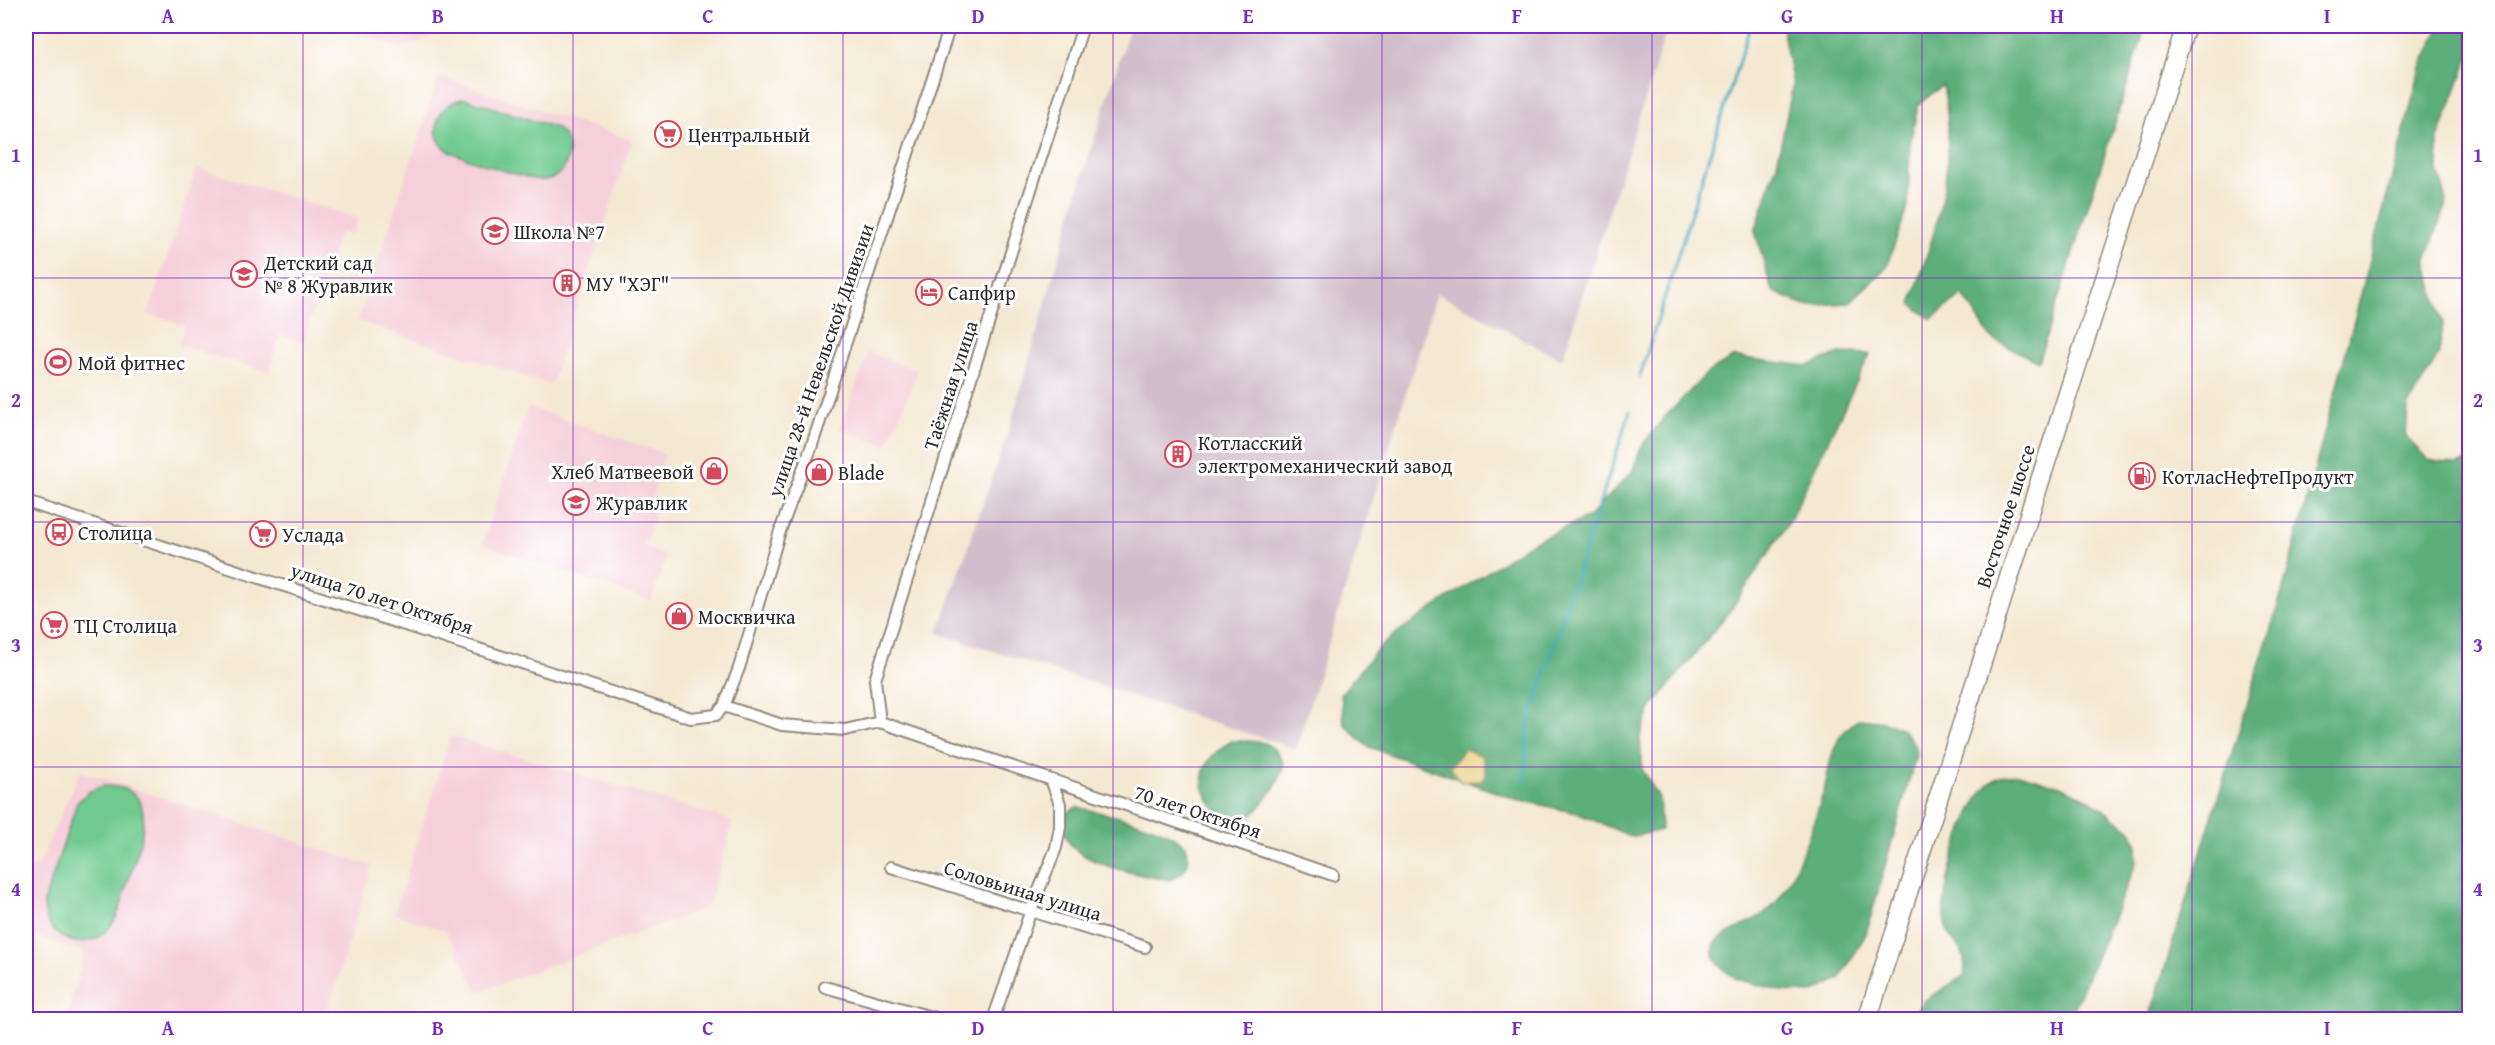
<svg xmlns="http://www.w3.org/2000/svg" width="2495" height="1045" viewBox="0 0 2495 1045" font-family="'Gentium Book Plus',serif">
<style>
.built{fill:#f5cfda}
.industrial{fill:#d1bdcb}
.green{fill:#70ca90;stroke:#4e7a5e;stroke-width:1.5}
.forest{fill:#5cae7a;stroke:#446c52;stroke-width:1.5}
.sand{fill:#eeda9e;stroke:#8c8264;stroke-width:1.5}
.lines{fill:none;stroke-linecap:round;stroke-linejoin:round}
.stream{stroke:#3ea9be;stroke-width:3}
.minor-casing{stroke:#908a7e;stroke-width:14}
.primary-casing{stroke:#908a7e;stroke-width:21}
.minor{stroke:#fff;stroke-width:10}
.primary{stroke:#fff;stroke-width:18}
.grid{fill:none;stroke:#7b2cbf;stroke-width:1.5;stroke-opacity:0.55}
.labels{text-anchor:middle;dominant-baseline:central;stroke-width:6;stroke-linejoin:round;paint-order:stroke}
.poi-label{font-size:20px;fill:#2b2b2b;stroke:#fff;text-anchor:start}
.street-label{font-size:20px;fill:#2b2b2b;stroke:#fff}
.neatline{fill:none;stroke:#7b2cbf;stroke-width:2}
.grid-label{font-size:20px;text-anchor:middle;font-weight:bold;fill:#7b2cbf}
</style>
<rect width="100%" height="100%" fill="#fff"/>
<filter id="ink" filterUnits="userSpaceOnUse"><feTurbulence type="fractalNoise" baseFrequency=".0167" numOctaves="2"/><feDisplacementMap in="SourceGraphic" scale="12" xChannelSelector="R" yChannelSelector="G"/><feConvolveMatrix kernelMatrix="1 2 1 2 8 2 1 2 1" color-interpolation-filters="sRGB"/></filter>
<filter id="wash" filterUnits="userSpaceOnUse"><feTurbulence type="fractalNoise" baseFrequency=".008" numOctaves="4" result="noise"/><feDisplacementMap in="SourceGraphic" scale="24" xChannelSelector="R" yChannelSelector="G"/><feGaussianBlur stdDeviation="1.35" result="paint"/><feColorMatrix in="noise" values="0 0 0 0 0 0 0 0 0 0 0 0 0 0 0 0 0 1.4 0 .05"/><feComposite in="paint" operator="in"/></filter>
<g filter="url(#wash)">
<rect width="100%" height="100%" fill="#f5e8d2"/>
<!-- built -->
<path class="built" d="M 337,26 L 458,26 L 401,48 Z
M 439,77 L 632,140 L 551,385 L 358,321 Z
M 197,168 L 357,218 L 352,235 L 340,232 L 303,342 L 280,335 L 269,372 L 179,345 L 185,325 L 148,314 Z
M 869,352 L 918,371 L 887,446 L 839,429 Z
M 528,407 L 665,454 L 653,494 L 657,509 L 645,546 L 666,557 L 651,601 L 482,544 Z
M 451,736 L 733,821 L 708,907 L 478,992 L 446,931 L 394,914 Z
M 80,771 L 372,866 L 325,1020 L 66,1019 L 85,952 L 26,933 L 26,868 L 39,865 Z"/>
<!-- industrial -->
<path class="industrial" d="M 1130,26 L 1668,26 L 1562,360 L 1437,293 L 1296,749 L 938,633 L 1009,429 L 1081,181 Z"/>
<!-- green -->
<path class="green" d="M 466,99 L 556,128 C 566,136 571,147 567,160 C 564,171 556,179 544,180 C 534,182 452,155 445,148 C 425,129 443,99 466,99 Z
M 103,786 C 165,785 140,844 129,878 C 123,896 120,919 105,932 C 94,943 76,945 62,937 C 49,929 44,916 44,902 L 77,803 L 88,792 Z"/>
<!-- forest -->
<path class="forest" d="M 1782,26 L 2146,26 L 2038,362 L 1991,338 L 1963,295 L 1931,319 L 1911,304 C 1936,229 1959,166 1943,85 L 1918,105 L 1910,144 L 1908,206 L 1886,268 L 1849,303 L 1805,306 L 1772,291 L 1755,231 L 1777,163 L 1793,85 Z
M 2441,26 L 2469,26 L 2469,56 L 2438,139 L 2438,171 L 2447,201 L 2426,260 L 2443,323 L 2439,354 L 2408,407 L 2406,437 L 2428,460 L 2458,465 L 2469,459 L 2469,1019 L 2149,1019 L 2284,586 L 2421,67 Z
M 1839,353 L 1870,354 L 1788,524 L 1732,608 L 1651,708 L 1640,737 L 1642,769 L 1659,798 L 1661,830 L 1632,837 L 1577,813 L 1515,799 L 1367,746 L 1344,724 L 1341,694 L 1375,652 L 1399,631 L 1531,543 L 1589,517 L 1632,472 L 1643,444 L 1663,419 L 1707,373 L 1734,357 L 1808,366 Z
M 1859,719 C 1888,722 1906,722 1917,752 L 1866,934 L 1840,979 L 1812,993 L 1781,991 L 1737,979 L 1724,970 L 1714,958 L 1714,943 C 1734,926 1763,921 1778,900 C 1797,874 1814,822 1824,791 C 1828,775 1830,756 1837,742 C 1842,732 1850,726 1859,719 Z
M 1232,741 C 1259,741 1270,738 1284,763 C 1279,785 1267,798 1253,815 C 1244,816 1233,818 1224,815 C 1218,813 1211,804 1208,798 C 1194,773 1210,753 1232,741 Z
M 2018,774 L 2061,786 L 2091,801 L 2131,830 L 2137,845 L 2137,861 L 2070,1019 L 1911,1019 L 1925,1000 L 1964,976 C 1969,944 1950,948 1945,923 C 1938,891 1966,807 1988,785 C 1997,776 2006,775 2018,774 Z
M 1077,807 C 1101,813 1170,826 1184,845 C 1186,848 1187,854 1189,858 L 1183,872 L 1170,880 C 1145,876 1083,865 1069,842 C 1063,833 1063,825 1063,815 Z"/>
<!-- sand -->
<path class="sand" d="M 1465,749 L 1482,756 L 1486,774 L 1481,781 L 1461,782 L 1450,767 Z"/>
<g class="lines">
<!-- stream -->
<path class="stream" d="M 1640,376 L 1750,26
M 1525,783 L 1528,725 L 1630,411"/>
</g>
</g>
<g filter="url(#ink)">
<g class="lines">
<defs>
<path id="minor" d="M 26,502 L 691,718 L 716,715 L 724,706 L 739,668 L 780,531 L 811,448 L 950,26
M 724,706 L 782,725 L 845,730 L 880,722 L 1333,875
M 880,722 L 875,680 L 1083,26
M 891,867 L 1145,947
M 825,987 L 942,1020
M 993,1020 L 1031,910 L 1056,848 L 1060,827 L 1060,804 L 1052,782"/>
<path id="primary" d="M 1867,1020 L 2186,26"/>
</defs>
<!-- minor casing -->
<use href="#minor" class="minor-casing"/>
<!-- primary casing -->
<use href="#primary" class="primary-casing"/>
<!-- minor -->
<use href="#minor" class="minor"/>
<!-- primary -->
<use href="#primary" class="primary"/>
</g>
</g>
<!-- grid -->
<path class="grid" d="M 303,26 L 303,1020M 573,26 L 573,1020M 843,26 L 843,1020M 1113,26 L 1113,1020M 1382,26 L 1382,1020M 1652,26 L 1652,1020M 1922,26 L 1922,1020M 2192,26 L 2192,1020M 26,278 L 2470,278M 26,522 L 2470,522M 26,767 L 2470,767"/>
<!-- icons -->
<defs>
<symbol id="supermarket-ring" viewBox="-11 -11 22 22"><circle r="9.5" fill="#fff" stroke="#d1495b" stroke-width="1.5"/><path d="M-6-5.5h2.5l.6 2H6L4.5 2H-2.5L-4.4-4H-6ZM-1.5 3.2a1.3 1.3 0 1 0 .1 0ZM3 3.2a1.3 1.3 0 1 0 .1 0Z" fill="#d1495b"/></symbol>
<symbol id="school-ring" viewBox="-11 -11 22 22"><circle r="9.5" fill="#fff" stroke="#d1495b" stroke-width="1.5"/><path d="M0-5L7-2L0 1L-7-2ZM-4 1L0 2.5L4 1V4Q0 6-4 4Z" fill="#d1495b"/></symbol>
<symbol id="building-ring" viewBox="-11 -11 22 22"><circle r="9.5" fill="#fff" stroke="#d1495b" stroke-width="1.5"/><path d="M-4-6H4V6H1V3H-1V6H-4ZM-2.5-4.3h1.7v1.8h-1.7ZM.8-4.3h1.7v1.8H.8ZM-2.5-1h1.7V.8h-1.7ZM.8-1h1.7V.8H.8Z" fill="#d1495b"/></symbol>
<symbol id="hotel-ring" viewBox="-11 -11 22 22"><circle r="9.5" fill="#fff" stroke="#d1495b" stroke-width="1.5"/><path d="M-6-4.5h1.5V1H6V5H4.5V3h-9V5H-6ZM-4 0a1.8 1.8 0 1 1 3.6 0ZM.5 0V-2.5h3Q6-2.5 6 0Z" fill="#d1495b"/></symbol>
<symbol id="stadium-ring" viewBox="-11 -11 22 22"><circle r="9.5" fill="#fff" stroke="#d1495b" stroke-width="1.5"/><path d="M0-5a6.5 5 0 1 0 0 10a6.5 5 0 1 0 0-10ZM-3.5-1.8h7v3.6h-7Z" fill="#d1495b"/></symbol>
<symbol id="shop-ring" viewBox="-11 -11 22 22"><circle r="9.5" fill="#fff" stroke="#d1495b" stroke-width="1.5"/><path d="M-5-2.5h2.3a2.7 3.5 0 0 1 5.4 0H5L5.5 6h-11ZM-1.5-2.5h3a1.5 2.3 0 0 0-3 0Z" fill="#d1495b"/></symbol>
<symbol id="fuel-ring" viewBox="-11 -11 22 22"><circle r="9.5" fill="#fff" stroke="#d1495b" stroke-width="1.5"/><path d="M-5.5-6h7V0h2V4h1.3V-2.5L3-4.5l.8-.8L6-3V5H2.5V1h-1V6h-7ZM-4.2-4.7v3.2H.2V-4.7Z" fill="#d1495b"/></symbol>
<symbol id="bus-ring" viewBox="-11 -11 22 22"><circle r="9.5" fill="#fff" stroke="#d1495b" stroke-width="1.5"/><path d="M-5-6H5V4H4V6H2V4H-2V6H-4V4H-5ZM-3.5-4V0h7V-4ZM-3.5 1.2v1.5H-2V1.2ZM2 1.2v1.5H3.5V1.2Z" fill="#d1495b"/></symbol>
</defs>
<g fill-rule="evenodd">
<use href="#supermarket-ring" x="653" y="119" width="30" height="30"/>
<use href="#school-ring" x="480" y="216" width="30" height="30"/>
<use href="#school-ring" x="229" y="259" width="30" height="30"/>
<use href="#building-ring" x="552" y="268" width="30" height="30"/>
<use href="#hotel-ring" x="914" y="277" width="30" height="30"/>
<use href="#stadium-ring" x="43" y="347" width="30" height="30"/>
<use href="#building-ring" x="1163" y="439" width="30" height="30"/>
<use href="#shop-ring" x="699" y="456" width="30" height="30"/>
<use href="#shop-ring" x="804" y="457" width="30" height="30"/>
<use href="#fuel-ring" x="2127" y="461" width="30" height="30"/>
<use href="#school-ring" x="561" y="487" width="30" height="30"/>
<use href="#bus-ring" x="44" y="517" width="30" height="30"/>
<use href="#supermarket-ring" x="248" y="519" width="30" height="30"/>
<use href="#shop-ring" x="664" y="601" width="30" height="30"/>
<use href="#supermarket-ring" x="39" y="610" width="30" height="30"/>
</g>
<g class="labels">
<!-- poi labels -->
<g class="poi-label">
<text x="688" y="134">Центральный</text>
<text x="514" y="231">Школа №7</text>
<text x="264" y="262">Детский сад<tspan x="264" dy="23">№ 8 Журавлик</tspan></text>
<text x="586" y="283">МУ "ХЭГ"</text>
<text x="948" y="292">Сапфир</text>
<text x="78" y="362">Мой фитнес</text>
<text x="1198" y="442">Котласский<tspan x="1198" dy="23">электромеханический завод</tspan></text>
<text x="694" y="471" text-anchor="end">Хлеб Матвеевой</text>
<text x="838" y="472">Blade</text>
<text x="2162" y="476">КотласНефтеПродукт</text>
<text x="596" y="502">Журавлик</text>
<text x="78" y="532">Столица</text>
<text x="282" y="534">Услада</text>
<text x="698" y="616">Москвичка</text>
<text x="74" y="625">ТЦ Столица</text>
</g>
<!-- street labels -->
<g class="street-label">
<text transform="translate(820 360) rotate(-71)">улица 28-й Невельской Дивизии</text>
<text transform="translate(950 385) rotate(-72)">Таёжная улица</text>
<text transform="translate(2005 516) rotate(-72)">Восточное шоссе</text>
<text transform="translate(382 598) rotate(18)">улица 70 лет Октября</text>
<text transform="translate(1198 811) rotate(18)">70 лет Октября</text>
<text transform="translate(1023 890) rotate(17)">Соловьиная улица</text>
</g>
</g>
<!-- margin -->
<rect width="2495" height="1045" fill="none" stroke="#fff" stroke-width="66"/>
<rect x="33" y="33" width="2429" height="979" class="neatline"/>
<g class="grid-label">
<text x="168" y="23">A</text>
<text x="438" y="23">B</text>
<text x="708" y="23">C</text>
<text x="978" y="23">D</text>
<text x="1248" y="23">E</text>
<text x="1517" y="23">F</text>
<text x="1787" y="23">G</text>
<text x="2057" y="23">H</text>
<text x="2327" y="23">I</text>
<text x="16" y="162">1</text>
<text x="2478" y="162">1</text>
<text x="16" y="407">2</text>
<text x="2478" y="407">2</text>
<text x="16" y="652">3</text>
<text x="2478" y="652">3</text>
<text x="16" y="896">4</text>
<text x="2478" y="896">4</text>
<text x="168" y="1035">A</text>
<text x="438" y="1035">B</text>
<text x="708" y="1035">C</text>
<text x="978" y="1035">D</text>
<text x="1248" y="1035">E</text>
<text x="1517" y="1035">F</text>
<text x="1787" y="1035">G</text>
<text x="2057" y="1035">H</text>
<text x="2327" y="1035">I</text>
</g>
</svg>
